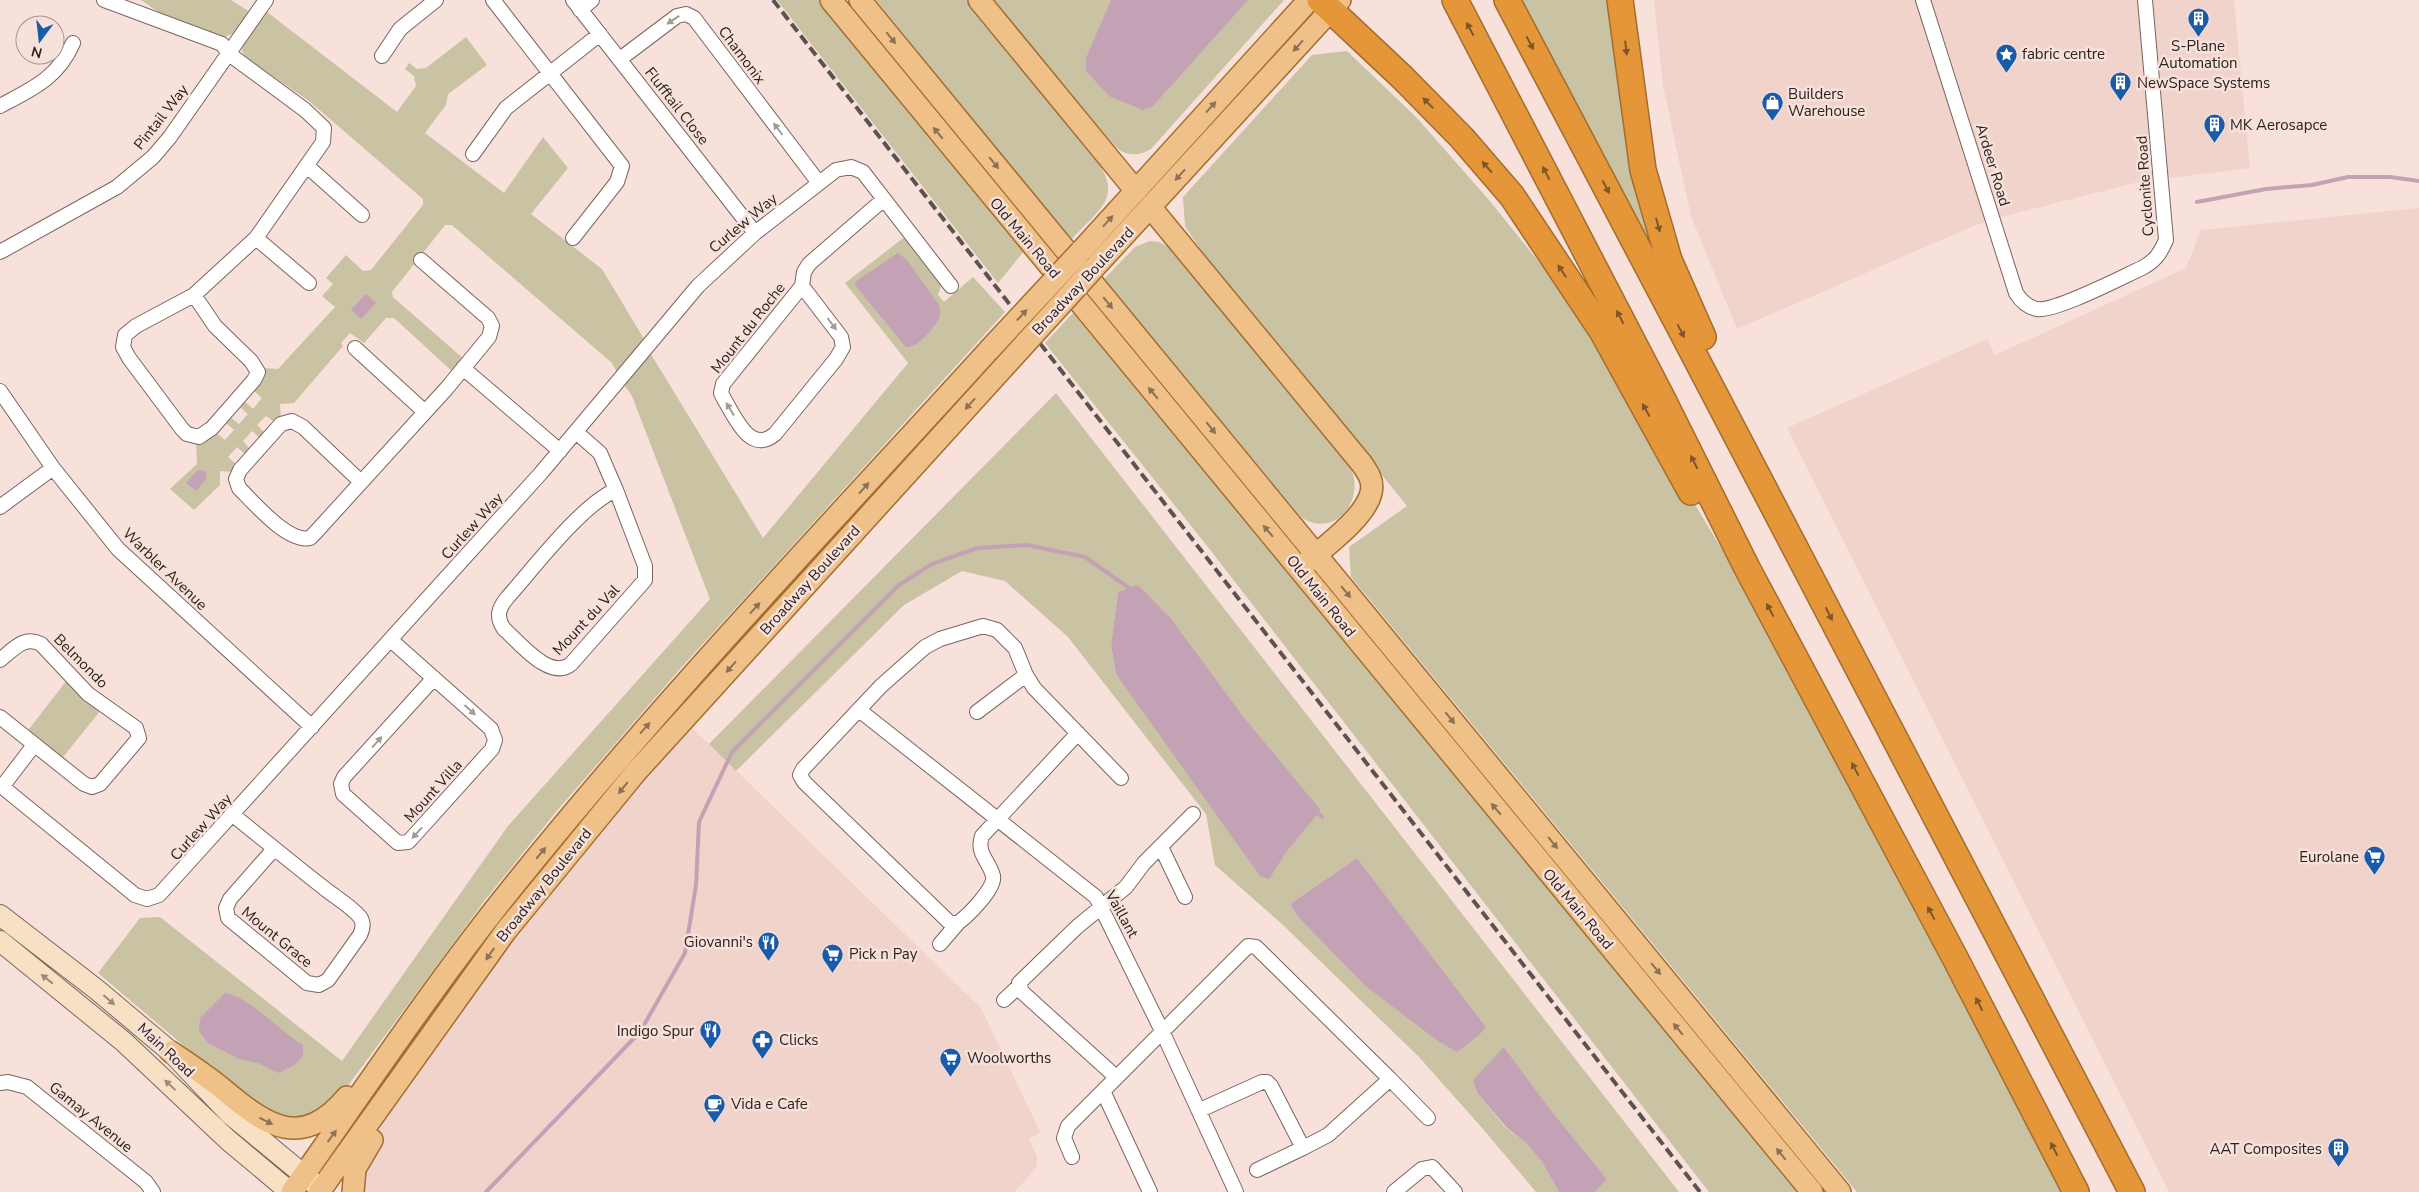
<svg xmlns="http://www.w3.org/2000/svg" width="2419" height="1192" viewBox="0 0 2419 1192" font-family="'Nunito Sans',sans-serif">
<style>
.built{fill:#f0d3ca}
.green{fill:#c9c2a3;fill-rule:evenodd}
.water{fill:#c3a2b6}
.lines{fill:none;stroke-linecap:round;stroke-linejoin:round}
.stream{stroke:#c3a2b6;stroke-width:4}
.minor-casing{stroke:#786660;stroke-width:16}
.secondary-casing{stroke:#786660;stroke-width:22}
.primary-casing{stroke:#a36d2f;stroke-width:24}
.motorway-casing{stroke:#a36d2f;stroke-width:28}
.minor{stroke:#fff;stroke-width:14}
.secondary{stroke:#f7e0c3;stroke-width:20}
.primary{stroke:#efc088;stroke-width:21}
.motorway{stroke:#e49638;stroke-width:25}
.rail{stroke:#5d534e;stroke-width:4;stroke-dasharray:10 5;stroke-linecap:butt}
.primary-bridge-casing{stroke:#a36d2f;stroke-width:24;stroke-linecap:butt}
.primary-bridge{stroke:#efc088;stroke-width:21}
.oneway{fill:#9f9c9a}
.oneway2{fill:#7d562a}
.oneway3{fill:#8c7154}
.oneway4{fill:#9a8a79}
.labels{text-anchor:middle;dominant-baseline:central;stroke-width:5;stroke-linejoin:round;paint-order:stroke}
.poi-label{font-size:15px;fill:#29221f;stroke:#f7e1da;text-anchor:start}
.street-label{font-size:15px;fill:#29221f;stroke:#f7e1da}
</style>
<rect width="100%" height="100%" fill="#f7e1da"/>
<!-- built -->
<path class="built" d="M 1654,0 L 2234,0 L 2250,168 L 2139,182 L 2000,217 L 1971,227 L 1737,329 L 1691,216 L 1663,86 Z
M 2419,208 L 2419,1192 L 2169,1192 L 1787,428 L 1987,339 L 1995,355 L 2186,268 L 2201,230 Z
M 684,720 L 981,1008 L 1040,1132 L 1029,1139 L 1037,1157 L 1036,1168 L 1015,1192 L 354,1192 L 359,1162 L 448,1018 Z"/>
<!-- green -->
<path class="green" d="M 141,0 L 231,0 L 250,12 L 235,33 L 224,37 L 173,22 Z
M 777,0 L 826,0 L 1024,251 L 998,283 Z
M 876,0 L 966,0 L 1089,149 C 1125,197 1105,203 1071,240 Z
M 992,0 L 1284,0 L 1151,149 C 1138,157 1124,156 1114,145 Z
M 1520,0 L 1613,0 L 1666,281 Z
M 267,12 L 397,112 L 416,86 L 414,76 L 405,69 L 409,63 L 417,69 L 426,68 L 466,37 L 487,65 L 448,94 L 446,105 L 425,133 L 504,193 L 543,137 L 568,168 L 531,214 L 602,269 L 644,339 L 617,372 L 612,363 L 452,225 L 445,225 L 392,292 L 393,297 L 465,360 L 454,373 L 394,318 L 386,318 L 364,343 L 350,333 L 341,343 L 343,346 L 294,403 L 280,404 L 281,420 L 276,423 L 266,416 L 257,425 L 266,434 L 261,439 L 252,431 L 243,441 L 251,450 L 246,455 L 237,447 L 228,457 L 237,465 L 233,472 L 220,471 L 220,485 L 194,510 L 170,489 L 197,464 L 196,442 L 215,432 L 225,440 L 234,430 L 225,422 L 230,417 L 239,424 L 248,414 L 239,406 L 244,401 L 253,409 L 262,398 L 253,390 L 261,382 L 262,368 L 278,369 L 335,307 L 322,296 L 333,284 L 326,278 L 346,255 L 363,271 L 371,270 L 423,205 L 423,199 L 309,101 L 245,57 L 242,51 L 243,45 Z
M 1347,51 L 1416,117 L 1489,200 L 1559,287 L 1617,374 L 1767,625 L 2064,1192 L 1857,1192 L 1351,577 L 1349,547 L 1407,506 L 1204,255 L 1185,226 L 1183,197 L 1312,55 Z
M 906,236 L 942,283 L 938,295 L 944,302 L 973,277 L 1005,312 L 680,669 L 555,813 L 485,900 L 344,1091 L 334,1103 L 296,1121 L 256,1107 L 98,973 L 140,918 L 160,917 L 342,1061 L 508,826 L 710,599 L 632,396 L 623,383 L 649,351 L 763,538 L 908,363 L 845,283 Z
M 1150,241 L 1159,242 L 1171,248 L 1350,466 C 1366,498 1337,539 1302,518 L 1103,280 L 1135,247 Z
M 1073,313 L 1798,1192 L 1709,1192 L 1204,542 L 1045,343 Z
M 1056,393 L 1679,1192 L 1595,1192 L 1607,1179 L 1550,1109 L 1504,1047 L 1478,1094 L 1506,1128 L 1526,1143 L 1542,1162 L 1559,1192 L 1536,1192 L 1483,1129 L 1419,1057 L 1282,924 L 1215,865 L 1206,814 L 1068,637 L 1005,581 L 962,571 L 904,605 L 736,771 L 709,744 ZM 1118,592 L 1173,621 L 1243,716 L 1321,810 L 1285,854 L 1132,695 L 1116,674 L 1111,645 ZM 1357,858 L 1486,1027 L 1363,984 L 1298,917 L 1290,904 Z
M 67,680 L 100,711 L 60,761 L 26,733 Z"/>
<!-- water -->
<path class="water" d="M 1111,0 L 1248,0 L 1152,107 L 1143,110 L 1109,96 L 1086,71 L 1086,58 Z
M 898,253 L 907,260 L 939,305 C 940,309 941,314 939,318 C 935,327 917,349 906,347 L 855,285 L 856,281 Z
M 366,294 L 376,303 L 361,319 L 351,310 Z
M 198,470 L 205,471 L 207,478 L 196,491 L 186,483 Z
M 1138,585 L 1173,621 L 1243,716 L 1321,810 L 1285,854 L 1269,879 L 1260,876 L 1116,674 L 1111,645 L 1118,592 Z
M 1357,858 L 1486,1027 L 1478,1036 L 1457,1052 L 1438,1041 L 1363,984 L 1298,917 L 1290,904 Z
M 225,993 C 250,997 279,1031 303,1045 L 303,1056 L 294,1065 L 279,1073 L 258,1063 L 239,1059 L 208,1043 L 199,1031 L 200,1018 Z
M 1504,1047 L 1550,1109 L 1607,1179 L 1595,1192 L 1559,1192 L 1542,1162 L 1526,1143 L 1507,1128 L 1478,1094 L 1473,1080 Z"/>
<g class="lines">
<!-- stream -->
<path class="stream" d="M 2197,202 L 2266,189 L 2312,185 L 2348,177 L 2390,177 L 2419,181
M 1315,811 L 1322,817
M 486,1192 L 640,1032 L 685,953 L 696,885 L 699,822 L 732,752 L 899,585 L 932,564 L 977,548 L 1027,545 L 1085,557 L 1132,590"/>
<defs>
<path id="minor" d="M 104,0 L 222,44 L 229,54 L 305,110 L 324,128 L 323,142 L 256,238 L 194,295 L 136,326 L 125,335 L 123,347 L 129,358 L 182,429 L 187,434 L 199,437 L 212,428 L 254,380 L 258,372 L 251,361 L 215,326 L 194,295
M 493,0 L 622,166 L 617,182 L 573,238
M 573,0 L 755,233
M 1923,0 L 2016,293 C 2021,301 2027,307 2037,309 C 2055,312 2122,277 2142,268 C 2155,261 2160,254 2166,240 L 2145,0
M 580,10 L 592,0
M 382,56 L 400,29 L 436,0
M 620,59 L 677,16 L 686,14 L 694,18 L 819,183
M 0,106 C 32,89 58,78 73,43
M 473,154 L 506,108 L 600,34
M 307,166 L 362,215
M 256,238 L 309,283
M 0,252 L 117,187 L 153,157 L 170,137 L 266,0
M 802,286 L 841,337 L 843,347 L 836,359 L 775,434 C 750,455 735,417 724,399 L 721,393 L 723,384 L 802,286 L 804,272 L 809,264 L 884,199
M 355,348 L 425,412
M 463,368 L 560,451
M 0,391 L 53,468 L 118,549 L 312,727
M 576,432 L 600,453 L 616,490
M 361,482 L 303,427 L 292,421 L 281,424 L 240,470 L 236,479 L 239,488 C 254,503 288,543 310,538 L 315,533 L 447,388 L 489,337 L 492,326 L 488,318 L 421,260
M 616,490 L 645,566 L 645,580 L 571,664 C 550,681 520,643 504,629 C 496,617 498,609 507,598 C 533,569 582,504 616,490 Z
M 0,507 L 53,468
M 391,640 C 424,670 458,699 491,729 L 495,740 L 492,749 L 411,839 L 408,842 L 398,843 L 343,794 L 341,784 L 344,777 L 434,678
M 0,660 C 13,650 24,635 41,644 L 88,694 L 136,728 L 139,738 L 100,784 L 92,787 L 84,784 L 0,717
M 859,710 L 1096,897 L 1163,1033 L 1236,1192
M 977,712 L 1026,675
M 1078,733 L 982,836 C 976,854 989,860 993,876 C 996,888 966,918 956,924 L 949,922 L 804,782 L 800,775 L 803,769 L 881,686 L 925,647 L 940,639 L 983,626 L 997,630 L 1015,648 L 1026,675 L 1034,688 L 1121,778
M 0,785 L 135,895 L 147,899 L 159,895 L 541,473 L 698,286 L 755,233 L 836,170 L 851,167 L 863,172 L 951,286
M 2,787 L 34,745
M 233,815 C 263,839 293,864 324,888 C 335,897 351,906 360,917 C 364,923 363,929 360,935 L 328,980 L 319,985 L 307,983 L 228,918 L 226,908 L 230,899 L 274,849
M 1161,847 L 1185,897
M 940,944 L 958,923
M 1004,1000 L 1019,986
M 1116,1077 L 1022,992 L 1019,983 L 1078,926 L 1126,887 L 1144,863 L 1193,814
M 1390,1079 L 1428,1118
M 0,1083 L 8,1082 L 27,1087 L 146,1182 L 153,1192
M 1103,1091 L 1150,1192
M 1072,1157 L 1064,1138 L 1068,1126 L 1248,946 L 1256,947 L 1390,1079 L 1328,1135 L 1303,1148 L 1271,1086 L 1267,1082 L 1262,1082 L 1200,1110
M 1257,1170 L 1303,1148
M 1394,1192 L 1422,1169 L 1432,1167 L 1455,1192"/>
<path id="secondary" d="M 0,915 L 96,989 L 171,1052 L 230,1114 L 316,1185
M 0,941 L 124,1042 L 228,1140 L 290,1192"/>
<path id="primary" d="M 831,0 L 1812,1192
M 860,0 L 1840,1192
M 979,0 L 1136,191
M 1151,208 L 1362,464 C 1368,473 1374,481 1371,493 C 1365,518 1324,547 1305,564
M 1081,251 L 1309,0
M 1094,268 L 1340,0
M 171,1052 C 189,1064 207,1076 224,1090 C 268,1127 302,1150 347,1097
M 292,1192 C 364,1090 433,986 511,889 C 661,702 827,528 989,350
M 319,1192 L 505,932 L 636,772 L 1003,368
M 353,1192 L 355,1169 L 372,1140"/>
<path id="motorway" d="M 1320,0 L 1403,78 L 1462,138 L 1512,196 L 1602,331 L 1691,492
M 1455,0 L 1661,396 L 1747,568 L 1954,956 L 2076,1192
M 1507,0 C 1718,396 1922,796 2132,1192
M 1620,0 L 1643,170 L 1669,260 L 1703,337"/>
</defs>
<!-- minor casing -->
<use href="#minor" class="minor-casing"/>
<!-- secondary casing -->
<use href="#secondary" class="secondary-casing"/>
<!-- primary casing -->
<use href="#primary" class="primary-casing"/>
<!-- motorway casing -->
<use href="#motorway" class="motorway-casing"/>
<!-- minor -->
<use href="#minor" class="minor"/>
<!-- secondary -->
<use href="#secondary" class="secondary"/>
<!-- primary -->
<use href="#primary" class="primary"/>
<!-- motorway -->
<use href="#motorway" class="motorway"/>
<!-- rail -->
<path class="rail" d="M 773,0 L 1700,1192"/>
<defs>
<path id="primary-bridge" d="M 989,350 L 1081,251
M 1003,368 L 1094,268"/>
</defs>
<!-- primary-bridge casing -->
<use href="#primary-bridge" class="primary-bridge-casing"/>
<!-- primary-bridge -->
<use href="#primary-bridge" class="primary-bridge"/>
</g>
<!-- one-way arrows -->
<defs><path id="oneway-solid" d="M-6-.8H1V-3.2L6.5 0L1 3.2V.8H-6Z" transform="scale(1.25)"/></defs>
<g class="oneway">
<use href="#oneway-solid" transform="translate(673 20) rotate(146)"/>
<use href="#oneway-solid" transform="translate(778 129) rotate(-127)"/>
<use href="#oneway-solid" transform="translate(832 324) rotate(53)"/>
<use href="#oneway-solid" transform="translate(730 409) rotate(-122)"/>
<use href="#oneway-solid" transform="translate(470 710) rotate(42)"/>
<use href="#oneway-solid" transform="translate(377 742) rotate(-48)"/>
<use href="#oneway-solid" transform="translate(417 833) rotate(132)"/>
</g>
<g class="oneway2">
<use href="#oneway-solid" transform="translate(1470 29) rotate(-118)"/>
<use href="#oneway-solid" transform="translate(1530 43) rotate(62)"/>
<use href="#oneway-solid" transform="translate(1626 48) rotate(83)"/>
<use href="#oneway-solid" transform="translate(1428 103) rotate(-134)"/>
<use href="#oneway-solid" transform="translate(1487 167) rotate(-131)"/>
<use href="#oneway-solid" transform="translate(1546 173) rotate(-117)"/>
<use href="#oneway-solid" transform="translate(1606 187) rotate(62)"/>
<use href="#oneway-solid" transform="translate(1658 225) rotate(74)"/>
<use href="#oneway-solid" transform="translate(1562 271) rotate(-124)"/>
<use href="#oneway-solid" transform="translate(1620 317) rotate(-117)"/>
<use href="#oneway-solid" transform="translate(1681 331) rotate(62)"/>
<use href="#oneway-solid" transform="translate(1646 410) rotate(-119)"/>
<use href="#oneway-solid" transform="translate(1694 462) rotate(-117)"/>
<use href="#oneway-solid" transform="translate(1770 610) rotate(-118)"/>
<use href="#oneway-solid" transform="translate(1829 614) rotate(63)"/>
<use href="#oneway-solid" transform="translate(1855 769) rotate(-118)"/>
<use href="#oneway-solid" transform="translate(1931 913) rotate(-118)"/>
<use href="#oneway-solid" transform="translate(1979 1004) rotate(-117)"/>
<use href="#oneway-solid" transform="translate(2054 1149) rotate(-117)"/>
</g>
<g class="oneway3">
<use href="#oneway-solid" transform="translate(891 38) rotate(51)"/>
<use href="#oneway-solid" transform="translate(1298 46) rotate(132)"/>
<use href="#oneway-solid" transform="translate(1211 107) rotate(-48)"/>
<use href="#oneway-solid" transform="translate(938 133) rotate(-130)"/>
<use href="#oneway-solid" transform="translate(994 163) rotate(51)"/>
<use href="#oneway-solid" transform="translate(1180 175) rotate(132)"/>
<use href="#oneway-solid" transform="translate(1108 221) rotate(-48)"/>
<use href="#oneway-solid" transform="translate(1108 303) rotate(51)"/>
<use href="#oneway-solid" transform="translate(1022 315) rotate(-47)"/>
<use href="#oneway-solid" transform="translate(1153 393) rotate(-130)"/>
<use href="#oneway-solid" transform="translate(970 404) rotate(132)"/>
<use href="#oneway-solid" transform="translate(1211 428) rotate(51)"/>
<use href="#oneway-solid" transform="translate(864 488) rotate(-48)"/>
<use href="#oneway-solid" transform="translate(1268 531) rotate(-130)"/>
<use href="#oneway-solid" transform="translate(1346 592) rotate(50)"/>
<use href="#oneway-solid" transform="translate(755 608) rotate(-48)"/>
<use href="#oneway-solid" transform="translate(731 667) rotate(132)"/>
<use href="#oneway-solid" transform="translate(1450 718) rotate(51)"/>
<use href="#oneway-solid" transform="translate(645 728) rotate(-48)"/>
<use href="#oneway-solid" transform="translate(623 788) rotate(129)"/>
<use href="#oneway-solid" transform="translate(1496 809) rotate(-130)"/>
<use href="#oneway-solid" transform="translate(1553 843) rotate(51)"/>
<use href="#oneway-solid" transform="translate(541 853) rotate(-50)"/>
<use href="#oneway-solid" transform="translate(490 954) rotate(125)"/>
<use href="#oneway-solid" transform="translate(1656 969) rotate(51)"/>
<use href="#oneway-solid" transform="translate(1678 1029) rotate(-130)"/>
<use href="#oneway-solid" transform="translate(266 1121) rotate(27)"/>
<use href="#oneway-solid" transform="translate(332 1136) rotate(-54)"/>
<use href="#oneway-solid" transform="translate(1781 1154) rotate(-129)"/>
</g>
<g class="oneway4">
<use href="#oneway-solid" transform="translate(47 979) rotate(-142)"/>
<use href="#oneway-solid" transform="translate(109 1000) rotate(41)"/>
<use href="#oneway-solid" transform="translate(170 1085) rotate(-137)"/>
</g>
<!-- icons -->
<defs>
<symbol id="building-pin" viewBox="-11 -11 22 30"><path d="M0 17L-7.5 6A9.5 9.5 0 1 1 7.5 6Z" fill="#185bab" stroke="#f7e1da"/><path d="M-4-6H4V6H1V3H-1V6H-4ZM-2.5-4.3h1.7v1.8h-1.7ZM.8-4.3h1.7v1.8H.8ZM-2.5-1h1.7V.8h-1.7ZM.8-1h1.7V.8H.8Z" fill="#fff"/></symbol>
<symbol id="sight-pin" viewBox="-11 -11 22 30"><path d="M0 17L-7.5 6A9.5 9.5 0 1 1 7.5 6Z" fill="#185bab" stroke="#f7e1da"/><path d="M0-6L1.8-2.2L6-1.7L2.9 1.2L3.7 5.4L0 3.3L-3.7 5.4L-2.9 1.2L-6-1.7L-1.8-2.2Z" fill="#fff"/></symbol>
<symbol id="shop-pin" viewBox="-11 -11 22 30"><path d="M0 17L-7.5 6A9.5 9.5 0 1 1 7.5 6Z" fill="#185bab" stroke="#f7e1da"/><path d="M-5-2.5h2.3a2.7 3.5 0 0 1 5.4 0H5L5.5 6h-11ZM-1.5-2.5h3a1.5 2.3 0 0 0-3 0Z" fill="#fff"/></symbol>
<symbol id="supermarket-pin" viewBox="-11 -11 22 30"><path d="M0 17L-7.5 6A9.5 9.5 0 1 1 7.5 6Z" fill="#185bab" stroke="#f7e1da"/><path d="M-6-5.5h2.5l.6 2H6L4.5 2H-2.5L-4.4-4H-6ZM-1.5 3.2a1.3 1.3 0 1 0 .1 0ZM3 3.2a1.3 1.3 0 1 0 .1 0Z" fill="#fff"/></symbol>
<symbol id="restaurant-pin" viewBox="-11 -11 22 30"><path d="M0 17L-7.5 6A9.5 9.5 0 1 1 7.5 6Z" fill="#185bab" stroke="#f7e1da"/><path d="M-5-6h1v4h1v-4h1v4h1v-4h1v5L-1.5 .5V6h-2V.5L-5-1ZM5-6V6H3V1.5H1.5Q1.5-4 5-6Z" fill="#fff"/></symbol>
<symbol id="pharmacy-pin" viewBox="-11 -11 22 30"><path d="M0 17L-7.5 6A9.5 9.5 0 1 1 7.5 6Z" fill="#185bab" stroke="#f7e1da"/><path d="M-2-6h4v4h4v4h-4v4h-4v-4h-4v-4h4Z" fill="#fff"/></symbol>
<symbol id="cafe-pin" viewBox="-11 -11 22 30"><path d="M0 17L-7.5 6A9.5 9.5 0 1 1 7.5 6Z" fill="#185bab" stroke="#f7e1da"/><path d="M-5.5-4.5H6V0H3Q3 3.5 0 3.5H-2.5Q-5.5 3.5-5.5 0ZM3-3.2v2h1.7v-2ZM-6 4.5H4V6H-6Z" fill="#fff"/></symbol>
</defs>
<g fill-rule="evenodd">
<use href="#building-pin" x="2186" y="6" width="25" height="34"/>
<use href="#sight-pin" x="1994" y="42" width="25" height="34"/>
<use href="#building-pin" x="2108" y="70" width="25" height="34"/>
<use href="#shop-pin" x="1760" y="90" width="25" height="34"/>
<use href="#building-pin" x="2202" y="112" width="25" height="34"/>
<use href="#supermarket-pin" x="2362" y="844" width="25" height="34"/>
<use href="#restaurant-pin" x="756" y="930" width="25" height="34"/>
<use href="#supermarket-pin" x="820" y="942" width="25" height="34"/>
<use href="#restaurant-pin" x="698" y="1018" width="25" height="34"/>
<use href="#pharmacy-pin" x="750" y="1028" width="25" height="34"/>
<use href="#supermarket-pin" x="938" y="1046" width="25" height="34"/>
<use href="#cafe-pin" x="702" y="1092" width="25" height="34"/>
<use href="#building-pin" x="2326" y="1136" width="25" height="34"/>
</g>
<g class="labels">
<!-- poi labels -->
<g class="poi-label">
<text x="2198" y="46" text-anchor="middle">S-Plane<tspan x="2198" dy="17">Automation</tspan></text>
<text x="2022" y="54">fabric centre</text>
<text x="2137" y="83">NewSpace Systems</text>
<text x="1788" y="94">Builders<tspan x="1788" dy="17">Warehouse</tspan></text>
<text x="2230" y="125">MK Aerosapce</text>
<text x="2359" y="857" text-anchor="end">Eurolane</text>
<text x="753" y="942" text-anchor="end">Giovanni's</text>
<text x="849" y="954">Pick n Pay</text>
<text x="694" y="1031" text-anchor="end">Indigo Spur</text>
<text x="779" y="1040">Clicks</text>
<text x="967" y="1058">Woolworths</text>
<text x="731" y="1104">Vida e Cafe</text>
<text x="2322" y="1149" text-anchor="end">AAT Composites</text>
</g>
<!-- street labels -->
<g class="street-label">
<text transform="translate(742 55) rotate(53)">Chamonix</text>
<text transform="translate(677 106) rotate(52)">Flufftail Close</text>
<text transform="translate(161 117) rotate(-52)">Pintail Way</text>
<text transform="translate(1993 165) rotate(73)">Ardeer Road</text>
<text transform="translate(2145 186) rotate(-94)">Cyclonite Road</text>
<text transform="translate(743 223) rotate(-40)">Curlew Way</text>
<text transform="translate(1025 238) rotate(50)">Old Main Road</text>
<text transform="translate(1083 281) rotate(-47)">Broadway Boulevard</text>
<text transform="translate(748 328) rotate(-52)">Mount du Roche</text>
<text transform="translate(472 526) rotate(-48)">Curlew Way</text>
<text transform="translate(165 569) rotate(44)">Warbler Avenue</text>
<text transform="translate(810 580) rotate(-48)">Broadway Boulevard</text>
<text transform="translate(1321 596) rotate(51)">Old Main Road</text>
<text transform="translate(586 620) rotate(-47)">Mount du Val</text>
<text transform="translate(81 661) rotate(45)">Belmondo</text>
<text transform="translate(433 791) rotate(-48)">Mount Villa</text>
<text transform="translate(201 827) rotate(-48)">Curlew Way</text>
<text transform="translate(544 885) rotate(-51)">Broadway Boulevard</text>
<text transform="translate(1578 909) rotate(50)">Old Main Road</text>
<text transform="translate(1122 914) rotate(61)">Vaillant</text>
<text transform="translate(277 937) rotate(39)">Mount Grace</text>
<text transform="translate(166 1050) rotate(43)">Main Road</text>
<text transform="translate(91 1117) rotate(39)">Gamay Avenue</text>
</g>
</g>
<!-- north arrow -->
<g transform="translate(40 40) rotate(195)"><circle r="24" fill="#f7e1da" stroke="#a5958f"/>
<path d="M0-4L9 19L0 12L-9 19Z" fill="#185bab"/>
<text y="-8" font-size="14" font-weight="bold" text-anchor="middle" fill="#29221f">N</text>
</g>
</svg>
